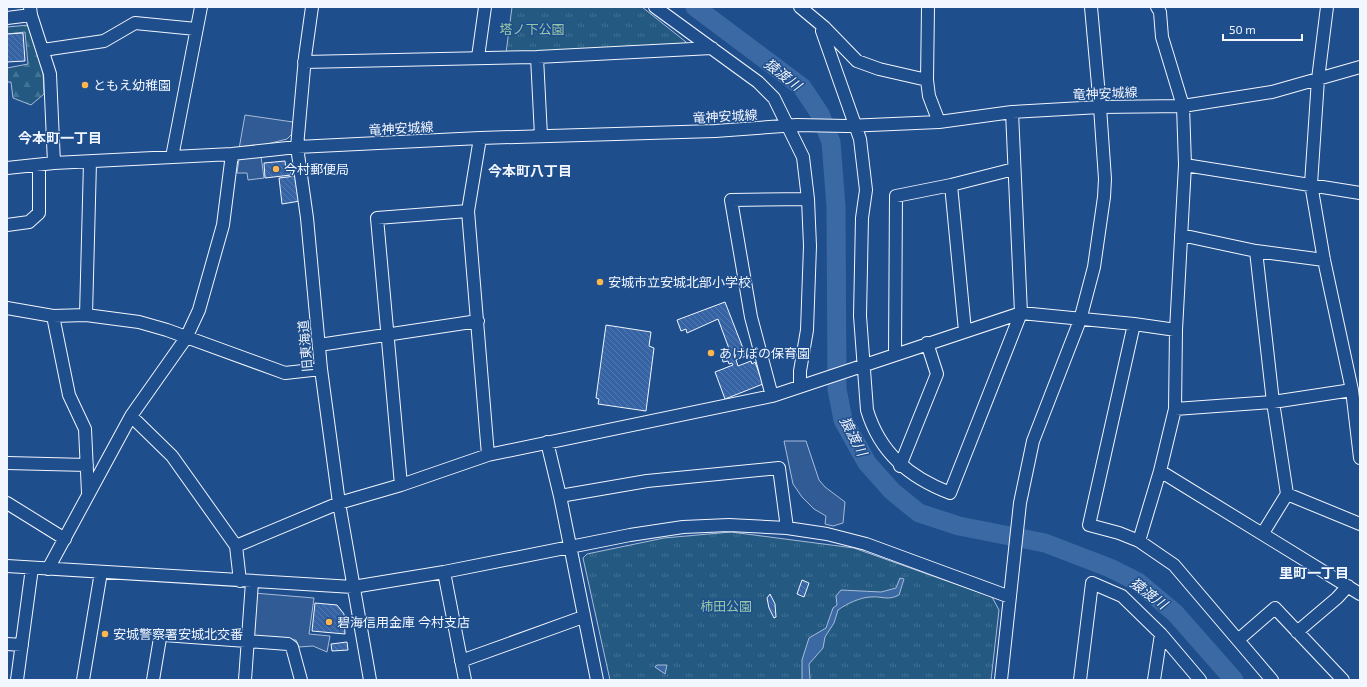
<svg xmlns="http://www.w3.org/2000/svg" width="1367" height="687" viewBox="0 0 1367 687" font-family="'Exo 2','Noto Sans JP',sans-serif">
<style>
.grass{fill:url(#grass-tufts);stroke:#a8bbd7}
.forest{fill:url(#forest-firs);stroke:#a8bbd7}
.parking{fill:#305b95;stroke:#a8bbd7}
.water{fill:#3b69a3;stroke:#a8bbd7}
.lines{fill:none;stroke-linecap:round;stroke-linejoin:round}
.river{stroke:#3b69a3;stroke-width:19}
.building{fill:url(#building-back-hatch);stroke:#f2f6ff}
.minor-casing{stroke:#f2f6ff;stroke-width:14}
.minor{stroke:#1f4e8c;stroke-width:12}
.poi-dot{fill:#ffb74d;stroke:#1f4e8c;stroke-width:1.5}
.labels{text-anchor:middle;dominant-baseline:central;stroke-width:3;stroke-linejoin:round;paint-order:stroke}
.park-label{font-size:13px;fill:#97c8a6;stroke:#1f4e8c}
.poi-label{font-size:13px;fill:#f2f6ff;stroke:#1f4e8c;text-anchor:start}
.street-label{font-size:13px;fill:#f2f6ff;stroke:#1f4e8c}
.water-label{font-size:14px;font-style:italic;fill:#f2f6ff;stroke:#1f4e8c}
.neighbourhood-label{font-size:14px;font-weight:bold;fill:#f2f6ff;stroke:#1f4e8c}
</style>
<defs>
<pattern id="grass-tufts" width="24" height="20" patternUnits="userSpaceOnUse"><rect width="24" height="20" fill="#245a82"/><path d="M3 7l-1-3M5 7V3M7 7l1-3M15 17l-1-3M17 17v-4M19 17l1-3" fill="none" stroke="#447295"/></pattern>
<pattern id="forest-firs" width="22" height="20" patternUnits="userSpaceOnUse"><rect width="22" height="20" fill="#245a82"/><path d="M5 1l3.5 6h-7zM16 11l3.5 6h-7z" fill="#447295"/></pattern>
<pattern id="building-back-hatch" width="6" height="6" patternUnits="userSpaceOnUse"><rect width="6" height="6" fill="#3563a3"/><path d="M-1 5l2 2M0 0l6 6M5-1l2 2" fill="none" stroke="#537ab1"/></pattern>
</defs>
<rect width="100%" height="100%" fill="#1f4e8c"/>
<!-- grass -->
<path class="grass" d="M 512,7 L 642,7 L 686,42 L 684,45 L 506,53 Z
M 731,532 L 854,548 L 992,597 L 999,610 L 991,680 L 610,680 L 583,558 L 587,554 L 664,538 Z"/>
<!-- forest -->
<path class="forest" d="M 29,25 L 43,72 L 44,94 L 31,105 L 13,98 L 11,82 L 7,82 L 7,68 L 28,64 L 25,32 L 7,34 L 7,27 Z"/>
<!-- parking -->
<path class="parking" d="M 245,115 L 293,122 L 292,134 L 287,139 L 255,147 L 239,149 Z
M 261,156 L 264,178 L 248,180 L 247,173 L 237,173 L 239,159 Z
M 784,441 L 806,441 L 819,480 L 825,487 L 845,502 L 843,523 L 833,526 L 825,524 L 826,516 L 814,509 L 802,497 L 793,484 Z
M 254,593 L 314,598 L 309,634 L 330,636 L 327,652 L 313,646 L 299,647 L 296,640 L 253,639 Z"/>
<!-- water -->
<path class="water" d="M 900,578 L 904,579 L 899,595 C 887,601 883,596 871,597 C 861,597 846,604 838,610 L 834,623 L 825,637 L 823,648 L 809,664 L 810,680 L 802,680 L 802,660 L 809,638 L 826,628 L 833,608 L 837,605 L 836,596 L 841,590 L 881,592 L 896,588 Z
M 657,665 L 667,665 L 665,674 L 655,667 Z"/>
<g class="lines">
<!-- river -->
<path class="river" d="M 695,7 L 802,87 L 820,114 L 831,142 L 836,206 L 837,389 L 843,420 L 867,463 L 892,491 L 919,513 L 959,526 L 1045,543 L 1110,568 L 1138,582 L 1175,613 L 1234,680"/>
</g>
<!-- building -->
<path class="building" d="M 23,33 L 25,61 L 7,62 L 7,34 Z
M 285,161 L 286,169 L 290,168 L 291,175 L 265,178 L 264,163 Z
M 296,176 L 300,201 L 282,204 L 279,178 Z
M 725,302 L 746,356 L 736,360 L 738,366 L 751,361 L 752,364 L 755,362 L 763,384 L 725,399 L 715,372 L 733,365 L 732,363 L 729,364 L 728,361 L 723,362 L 722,357 L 731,354 L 718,319 L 687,333 L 686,329 L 681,331 L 677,320 Z
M 606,325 L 651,332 L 649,346 L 654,348 L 646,411 L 598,404 L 599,399 L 596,398 Z
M 802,580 L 809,583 L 804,597 L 797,594 Z
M 770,594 L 775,604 L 776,617 L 774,618 L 769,608 L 767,598 Z
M 315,603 L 337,605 L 344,614 L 345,634 L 312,631 Z
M 347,642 L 348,650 L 332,651 L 331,644 Z"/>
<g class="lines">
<defs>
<path id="minor" d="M 30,7 L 31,15 L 50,74 L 54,163
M 312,7 L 305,57 L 297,147 L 307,218 L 321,369 L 339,503 L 370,680
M 655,7 L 758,82 L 774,98 L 803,157 L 808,199 L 810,246 L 807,330 L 800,371 L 800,385
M 800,7 L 824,27 L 857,61 L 879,69 L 927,80
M 928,7 L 927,80 L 929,96 L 939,122
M 1327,7 L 1318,79 L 1311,184 L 1324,260 L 1352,390 L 1360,458
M 7,18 L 31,15
M 824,27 L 822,31 L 860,139 L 866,190 L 862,218 L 860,316 L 867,410 C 880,453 909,477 950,493 L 1021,313 L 1012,112
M 43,50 L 104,41 L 135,23 L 196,29
M 478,57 L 485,7
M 537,57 L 541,136
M 304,62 L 537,57 L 712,48
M 480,138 L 468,211 L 488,455
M 172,157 L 201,7
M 1185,165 L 1360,193
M 7,168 L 54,163 L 232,154 L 297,147 L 480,138 L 715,131 L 797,125 L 847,126 L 939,122 L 1012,112 L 1100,107 L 1183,106 L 1272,92 L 1360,67
M 951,185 L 965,331
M 7,225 L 29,222 L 39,213 L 39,165
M 1181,235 L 1256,251 L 1324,260
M 1256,251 L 1273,402 L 1287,494 L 1263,533
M 7,308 L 53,316 L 86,315 L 139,322 L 167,330 L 285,373 L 321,369
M 86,315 L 90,162
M 53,316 L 69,395 L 85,429 L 88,493
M 1134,324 L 1176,330
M 319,345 L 478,321
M 895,354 L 896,196 L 951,185 L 1014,169
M 772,396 L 751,317 L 731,200 L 808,199
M 1175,409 L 1273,402 L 1352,390
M 131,416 L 172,456 L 236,546 L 240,581
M 547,442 L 560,496 L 597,680
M 7,463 L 87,465
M 900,466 L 937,374 L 927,343
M 1160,471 L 1360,594
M 401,485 L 377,218 L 468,211
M 1287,494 L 1360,524
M 560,496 L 647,481 L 779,468 L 787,528
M 7,503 L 65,539
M 1139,541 L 1160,471 L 1175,409 L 1176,330 L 1185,165 L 1183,106 L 1162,37 L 1160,12 L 1157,7
M 236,546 L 339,503 L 401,485 L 488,455 L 772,396 L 1021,313 L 1134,324 L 1089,525 L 1119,533 L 1139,541 L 1174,565 L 1272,680
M 7,566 L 353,587 L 444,572 L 630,535 L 683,527 L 729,525 L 787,528 L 827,534 L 866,544 L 1010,597
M 48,569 L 131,416 L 186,338 L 199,310 L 223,225 L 232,154
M 444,572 L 465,680
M 1297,632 L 1337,598 L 1348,586
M 1238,640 L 1275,608 L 1343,680
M 7,644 L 22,645
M 461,661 L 583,617
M 17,680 L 32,568
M 83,680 L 101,572
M 153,680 L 160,638 L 164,635 L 288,644 L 292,647 L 301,680
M 245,680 L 252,582
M 1001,680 L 1020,503 L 1033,441 L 1080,320 L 1094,267 L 1104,197 L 1105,179 L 1100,107 L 1091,7
M 1080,680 L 1092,583 L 1122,596 L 1161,634 L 1200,680
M 1154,680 L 1161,634"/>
</defs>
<!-- minor casing -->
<use href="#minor" class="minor-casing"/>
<!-- minor -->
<use href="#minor" class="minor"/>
</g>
<!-- markers -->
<g class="poi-dot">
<circle cx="85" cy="85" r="4"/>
<circle cx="276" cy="169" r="4"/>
<circle cx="600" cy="282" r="4"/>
<circle cx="711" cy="353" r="4"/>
<circle cx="329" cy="622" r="4"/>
<circle cx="105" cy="634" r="4"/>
</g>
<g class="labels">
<!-- park labels -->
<g class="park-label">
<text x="532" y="29">塔ノ下公園</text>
<text x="726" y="606">柿田公園</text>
</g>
<!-- poi labels -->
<g class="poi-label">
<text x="93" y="85">ともえ幼稚園</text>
<text x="284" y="169">今村郵便局</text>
<text x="608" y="282">安城市立安城北部小学校</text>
<text x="719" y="353">あけぼの保育園</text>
<text x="337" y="622">碧海信用金庫 今村支店</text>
<text x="113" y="634">安城警察署安城北交番</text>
</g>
<!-- street labels -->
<g class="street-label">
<text transform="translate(1105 93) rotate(-2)">竜神安城線</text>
<text transform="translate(725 116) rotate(-3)">竜神安城線</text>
<text transform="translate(401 128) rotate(-3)">竜神安城線</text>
<text transform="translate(305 346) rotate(-95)">旧東海道</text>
</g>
<!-- water labels -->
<g class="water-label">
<text transform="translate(783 74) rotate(38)">猿渡川</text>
<text transform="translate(854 436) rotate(63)">猿渡川</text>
<text transform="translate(1149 593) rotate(37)">猿渡川</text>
</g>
<!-- neighbourhood labels -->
<g class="neighbourhood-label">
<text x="60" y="137">今本町一丁目</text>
<text x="530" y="170">今本町八丁目</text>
<text x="1314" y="572">里町一丁目</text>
</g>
</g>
<!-- border -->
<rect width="1367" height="687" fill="none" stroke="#f2f6ff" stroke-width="16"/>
<!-- scale -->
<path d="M1223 34v6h79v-6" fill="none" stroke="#f2f6ff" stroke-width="2"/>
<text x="1229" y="34" font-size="12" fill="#f2f6ff" stroke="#1f4e8c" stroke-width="3" paint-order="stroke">50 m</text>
</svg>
